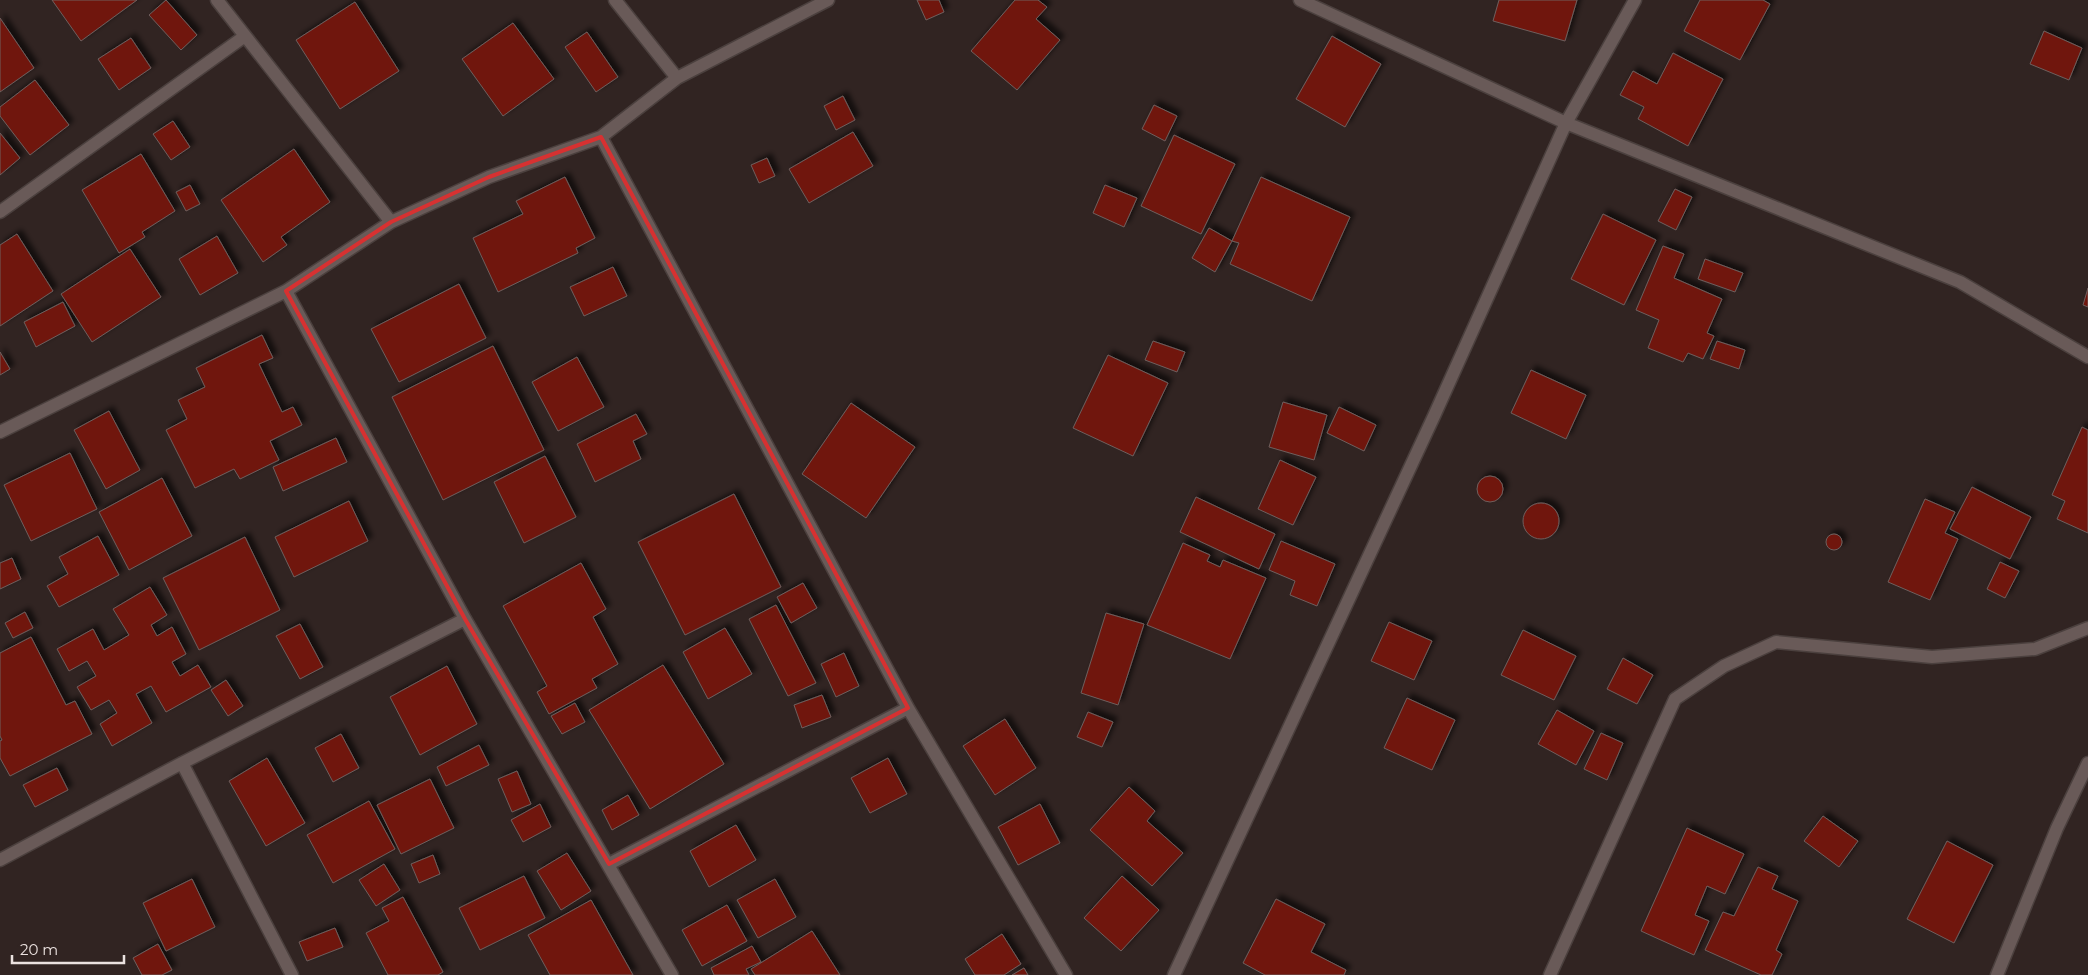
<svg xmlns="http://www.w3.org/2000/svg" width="2088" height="975" viewBox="0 0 2088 975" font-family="Montserrat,sans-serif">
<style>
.building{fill:#70160e;stroke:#6e5f5d;filter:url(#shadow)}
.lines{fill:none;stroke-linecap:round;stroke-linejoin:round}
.street-casing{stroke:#4b403e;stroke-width:15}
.street{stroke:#695a58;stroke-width:12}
.marked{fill:none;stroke:#d73131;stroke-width:4;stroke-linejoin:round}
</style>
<defs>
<filter id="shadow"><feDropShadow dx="4.5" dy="-4.5" stdDeviation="2.5" flood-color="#0009"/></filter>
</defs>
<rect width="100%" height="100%" fill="#312422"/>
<!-- building -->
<path class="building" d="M 52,0 L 137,0 L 81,41 Z
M 166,0 L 197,35 L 181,50 L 149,15 Z
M 917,0 L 939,0 L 944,12 L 926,20 Z
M 1015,0 L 1038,0 L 1047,7 L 1036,19 L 1060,40 L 1017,90 L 971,51 Z
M 1499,0 L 1577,0 L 1565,41 L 1493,21 Z
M 1700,0 L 1763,0 L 1770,4 L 1740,60 L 1684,31 Z
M 355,2 L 399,71 L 340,109 L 296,40 Z
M 0,18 L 34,68 L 0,92 Z
M 513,23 L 554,79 L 503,116 L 462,59 Z
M 2044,31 L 2082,48 L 2069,80 L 2030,64 Z
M 587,32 L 618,77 L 596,92 L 565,47 Z
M 1332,36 L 1381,64 L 1345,127 L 1296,99 Z
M 131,38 L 151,68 L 119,90 L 98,59 Z
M 1673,53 L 1723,79 L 1688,146 L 1638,119 L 1644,107 L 1620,95 L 1633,71 L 1657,84 Z
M 35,80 L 69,125 L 30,155 L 0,116 L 0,107 Z
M 843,96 L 855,120 L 836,130 L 824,106 Z
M 1154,105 L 1177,116 L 1165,141 L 1142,129 Z
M 173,121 L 190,147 L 171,160 L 153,134 Z
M 853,132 L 873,166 L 809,203 L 789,169 Z
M 0,133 L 20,158 L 0,175 Z
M 1174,135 L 1235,164 L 1201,234 L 1141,206 Z
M 294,149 L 330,202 L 281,237 L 287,245 L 263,262 L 221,200 Z
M 141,154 L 175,211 L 142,232 L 145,237 L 119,253 L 82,190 Z
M 767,158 L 775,176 L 759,183 L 751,165 Z
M 565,177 L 595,238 L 576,248 L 578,253 L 498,292 L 473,238 L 523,214 L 516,201 Z
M 1261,177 L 1350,217 L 1312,301 L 1230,264 L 1239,243 L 1232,241 Z
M 190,185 L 200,204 L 186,211 L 176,192 Z
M 1105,185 L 1137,198 L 1124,227 L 1093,213 Z
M 1675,189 L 1692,197 L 1676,230 L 1658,221 Z
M 1603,214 L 1656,240 L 1624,305 L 1571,279 Z
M 1209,228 L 1232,241 L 1215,272 L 1192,258 Z
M 17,234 L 53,291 L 0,326 L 0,245 Z
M 217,236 L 238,273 L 200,295 L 179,259 Z
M 1663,246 L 1684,254 L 1674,278 L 1722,299 L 1707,333 L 1714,336 L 1703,359 L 1688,353 L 1683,362 L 1648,348 L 1659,320 L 1636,310 Z
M 130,249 L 161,297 L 92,342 L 61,294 Z
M 1705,259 L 1743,273 L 1735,292 L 1698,279 Z
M 613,267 L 627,296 L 584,316 L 570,287 Z
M 459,284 L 486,338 L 399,382 L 371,329 Z
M 2088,288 L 2088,307 L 2083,305 Z
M 63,302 L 75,326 L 36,347 L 24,322 Z
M 262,335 L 273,358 L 259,364 L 282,412 L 293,407 L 302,425 L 270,441 L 279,460 L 240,479 L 234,469 L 195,488 L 166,430 L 187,419 L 178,400 L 205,387 L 196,368 Z
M 1153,341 L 1185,352 L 1177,372 L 1145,360 Z
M 1717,341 L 1745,350 L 1739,369 L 1710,359 Z
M 493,346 L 544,450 L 443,500 L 392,397 Z
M 0,352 L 10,369 L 0,375 Z
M 1108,355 L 1168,383 L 1133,456 L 1073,428 Z
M 577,357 L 604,407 L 558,431 L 532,382 Z
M 1531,370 L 1586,395 L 1566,439 L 1511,413 Z
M 1283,402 L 1327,415 L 1314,460 L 1269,447 Z
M 851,403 L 915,447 L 866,518 L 802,474 Z
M 1339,407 L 1376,425 L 1364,451 L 1327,433 Z
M 109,411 L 140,470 L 106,489 L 74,430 Z
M 636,414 L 647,434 L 633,441 L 641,459 L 595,482 L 577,444 Z
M 2082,427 L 2088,430 L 2088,533 L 2057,519 L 2065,501 L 2052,495 Z
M 336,438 L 347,462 L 283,491 L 273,467 Z
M 70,453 L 97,509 L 31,541 L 4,485 Z
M 545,456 L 576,517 L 524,543 L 494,482 Z
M 1280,460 L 1316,477 L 1293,525 L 1258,509 Z
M1477 489a13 13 0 1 1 26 0a13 13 0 1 1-26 0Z
M 162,478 L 192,536 L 129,570 L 99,512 Z
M 1972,487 L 2031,517 L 2010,559 L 1950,529 Z
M 734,494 L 781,587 L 685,635 L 638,542 Z
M 1196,497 L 1275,534 L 1259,569 L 1180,532 Z
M 1925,499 L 1955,512 L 1945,533 L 1958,539 L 1930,600 L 1888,582 Z
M 349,501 L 368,541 L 294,577 L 275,537 Z
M1523 521a18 18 0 1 1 36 0a18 18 0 1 1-36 0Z
M1826 542a8 8 0 1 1 16 0a8 8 0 1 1-16 0Z
M 98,536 L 119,575 L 59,607 L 47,586 L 68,574 L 59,557 Z
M 245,537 L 280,610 L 199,650 L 163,578 Z
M 1281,541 L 1335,564 L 1317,606 L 1290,595 L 1295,581 L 1269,570 Z
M 1183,543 L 1210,555 L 1207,561 L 1220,567 L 1223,560 L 1266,578 L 1230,659 L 1147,625 Z
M 12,558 L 21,579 L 0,589 L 0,563 Z
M 2000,562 L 2019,571 L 2005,598 L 1987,589 Z
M 581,563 L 606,609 L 593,617 L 618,664 L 592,679 L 597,688 L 549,714 L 537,692 L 547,686 L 503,606 Z
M 803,583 L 817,608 L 791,623 L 777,597 Z
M 150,587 L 167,615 L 151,625 L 157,636 L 172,627 L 186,654 L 172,662 L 180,676 L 198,665 L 211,687 L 166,712 L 151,686 L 136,694 L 152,723 L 112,746 L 100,724 L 117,713 L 109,700 L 91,710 L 77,687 L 96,676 L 87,661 L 69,671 L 57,649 L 93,629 L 104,650 L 129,635 L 113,609 Z
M 776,605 L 816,683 L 788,696 L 749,619 Z
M 25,612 L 33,628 L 13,638 L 5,623 Z
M 1106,613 L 1144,624 L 1118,705 L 1081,693 Z
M 1389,622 L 1432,641 L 1414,680 L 1371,661 Z
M 300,624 L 323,667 L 300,679 L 276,636 Z
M 725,628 L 752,674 L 708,699 L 683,652 Z
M 1523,630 L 1576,656 L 1554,700 L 1501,675 Z
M 31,637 L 66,705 L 75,701 L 92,734 L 10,776 L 0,758 L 0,741 L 2,740 L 0,736 L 0,653 Z
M 844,653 L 859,686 L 836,697 L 821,664 Z
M 1623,658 L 1653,675 L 1637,704 L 1607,689 Z
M 663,665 L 724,764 L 650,809 L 589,710 Z
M 447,666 L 477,724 L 420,755 L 390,697 Z
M 226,680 L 243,706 L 228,716 L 211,690 Z
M 822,695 L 831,717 L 802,728 L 794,705 Z
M 1407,698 L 1455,720 L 1432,770 L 1384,748 Z
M 575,703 L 585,722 L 562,734 L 551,716 Z
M 1557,710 L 1594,731 L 1576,765 L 1538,744 Z
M 1088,712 L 1113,722 L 1102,747 L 1077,737 Z
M 1005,719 L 1036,768 L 995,795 L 963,746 Z
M 1601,733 L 1623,743 L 1607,780 L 1584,769 Z
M 341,734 L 359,768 L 333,782 L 315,748 Z
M 479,745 L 489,765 L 446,786 L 437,767 Z
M 267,758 L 305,823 L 266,846 L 229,781 Z
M 888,758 L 907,794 L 870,813 L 851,778 Z
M 57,768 L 68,790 L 35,807 L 23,785 Z
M 517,771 L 531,804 L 512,812 L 498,779 Z
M 430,779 L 454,828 L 401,854 L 377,805 Z
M 1129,787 L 1155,811 L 1147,821 L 1183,853 L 1152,886 L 1090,830 Z
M 628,795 L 639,815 L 612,830 L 602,810 Z
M 369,801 L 395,849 L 333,883 L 307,835 Z
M 540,804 L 551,827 L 523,842 L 511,820 Z
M 1040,804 L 1060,843 L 1018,865 L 998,827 Z
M 1823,816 L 1858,841 L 1839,867 L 1804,841 Z
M 736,825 L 756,860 L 709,887 L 690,851 Z
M 1687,828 L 1744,854 L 1725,894 L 1707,886 L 1695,915 L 1709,921 L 1694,955 L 1641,931 Z
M 1947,841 L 1993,865 L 1954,943 L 1907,919 Z
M 567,853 L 591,891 L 561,910 L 537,871 Z
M 433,855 L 440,874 L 419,883 L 411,864 Z
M 384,864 L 400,890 L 376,906 L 359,880 Z
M 1758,867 L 1778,876 L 1772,889 L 1798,901 L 1776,950 L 1782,954 L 1772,975 L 1761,975 L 1705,950 L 1723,912 L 1734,916 Z
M 524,876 L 545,918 L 480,950 L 459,908 Z
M 1122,876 L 1159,910 L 1121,951 L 1084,918 Z
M 192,879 L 215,927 L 166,951 L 143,903 Z
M 775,879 L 796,917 L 758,938 L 737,900 Z
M 403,897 L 443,972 L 438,975 L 388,975 L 366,933 L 389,921 L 382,908 Z
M 1276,899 L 1325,924 L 1311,952 L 1346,970 L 1344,975 L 1265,975 L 1243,963 Z
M 591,900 L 633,975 L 550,975 L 528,935 Z
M 727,905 L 747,941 L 702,966 L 682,930 Z
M 335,928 L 343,947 L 307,961 L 299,942 Z
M 812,931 L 840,975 L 755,975 L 751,969 Z
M 1002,934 L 1021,964 L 1004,975 L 975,975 L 965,959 Z
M 158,944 L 172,970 L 162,975 L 142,975 L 133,958 Z
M 752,946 L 761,962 L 746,969 L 749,975 L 714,975 L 711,968 Z
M 1024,968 L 1028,975 L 1012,975 Z"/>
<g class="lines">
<defs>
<path id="street" d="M 217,0 L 391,222
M 615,0 L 677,78
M 1300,0 L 1566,123 L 1960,282 L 2088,357
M 601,137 L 908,708 L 1066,975
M 0,212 L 245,36
M 286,291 L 465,619 L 672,975
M 0,432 L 286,291 L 391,222 L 489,177 L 601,137 L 677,78 L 828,0
M 182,763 L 292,975
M 0,860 L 182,763 L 465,619
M 609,864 L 908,708
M 1174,975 L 1434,416 L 1566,123 L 1635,0
M 1550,975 L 1675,699 L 1724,666 L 1776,642 L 1932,657 L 2035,649 L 2088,628
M 1997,975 L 2057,828 L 2088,763"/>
</defs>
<!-- street casing -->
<use href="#street" class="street-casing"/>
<!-- street -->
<use href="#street" class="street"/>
</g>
<!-- marked area -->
<path class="marked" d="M 601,137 L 908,708 L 609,864 L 465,619 L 286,291 L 391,222 L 489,177 Z"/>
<!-- scale -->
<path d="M12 955v8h112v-8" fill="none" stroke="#ebe2e0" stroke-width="2.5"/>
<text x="20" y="955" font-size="15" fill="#ebe2e0" stroke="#312422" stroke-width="4" paint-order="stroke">20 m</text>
</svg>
